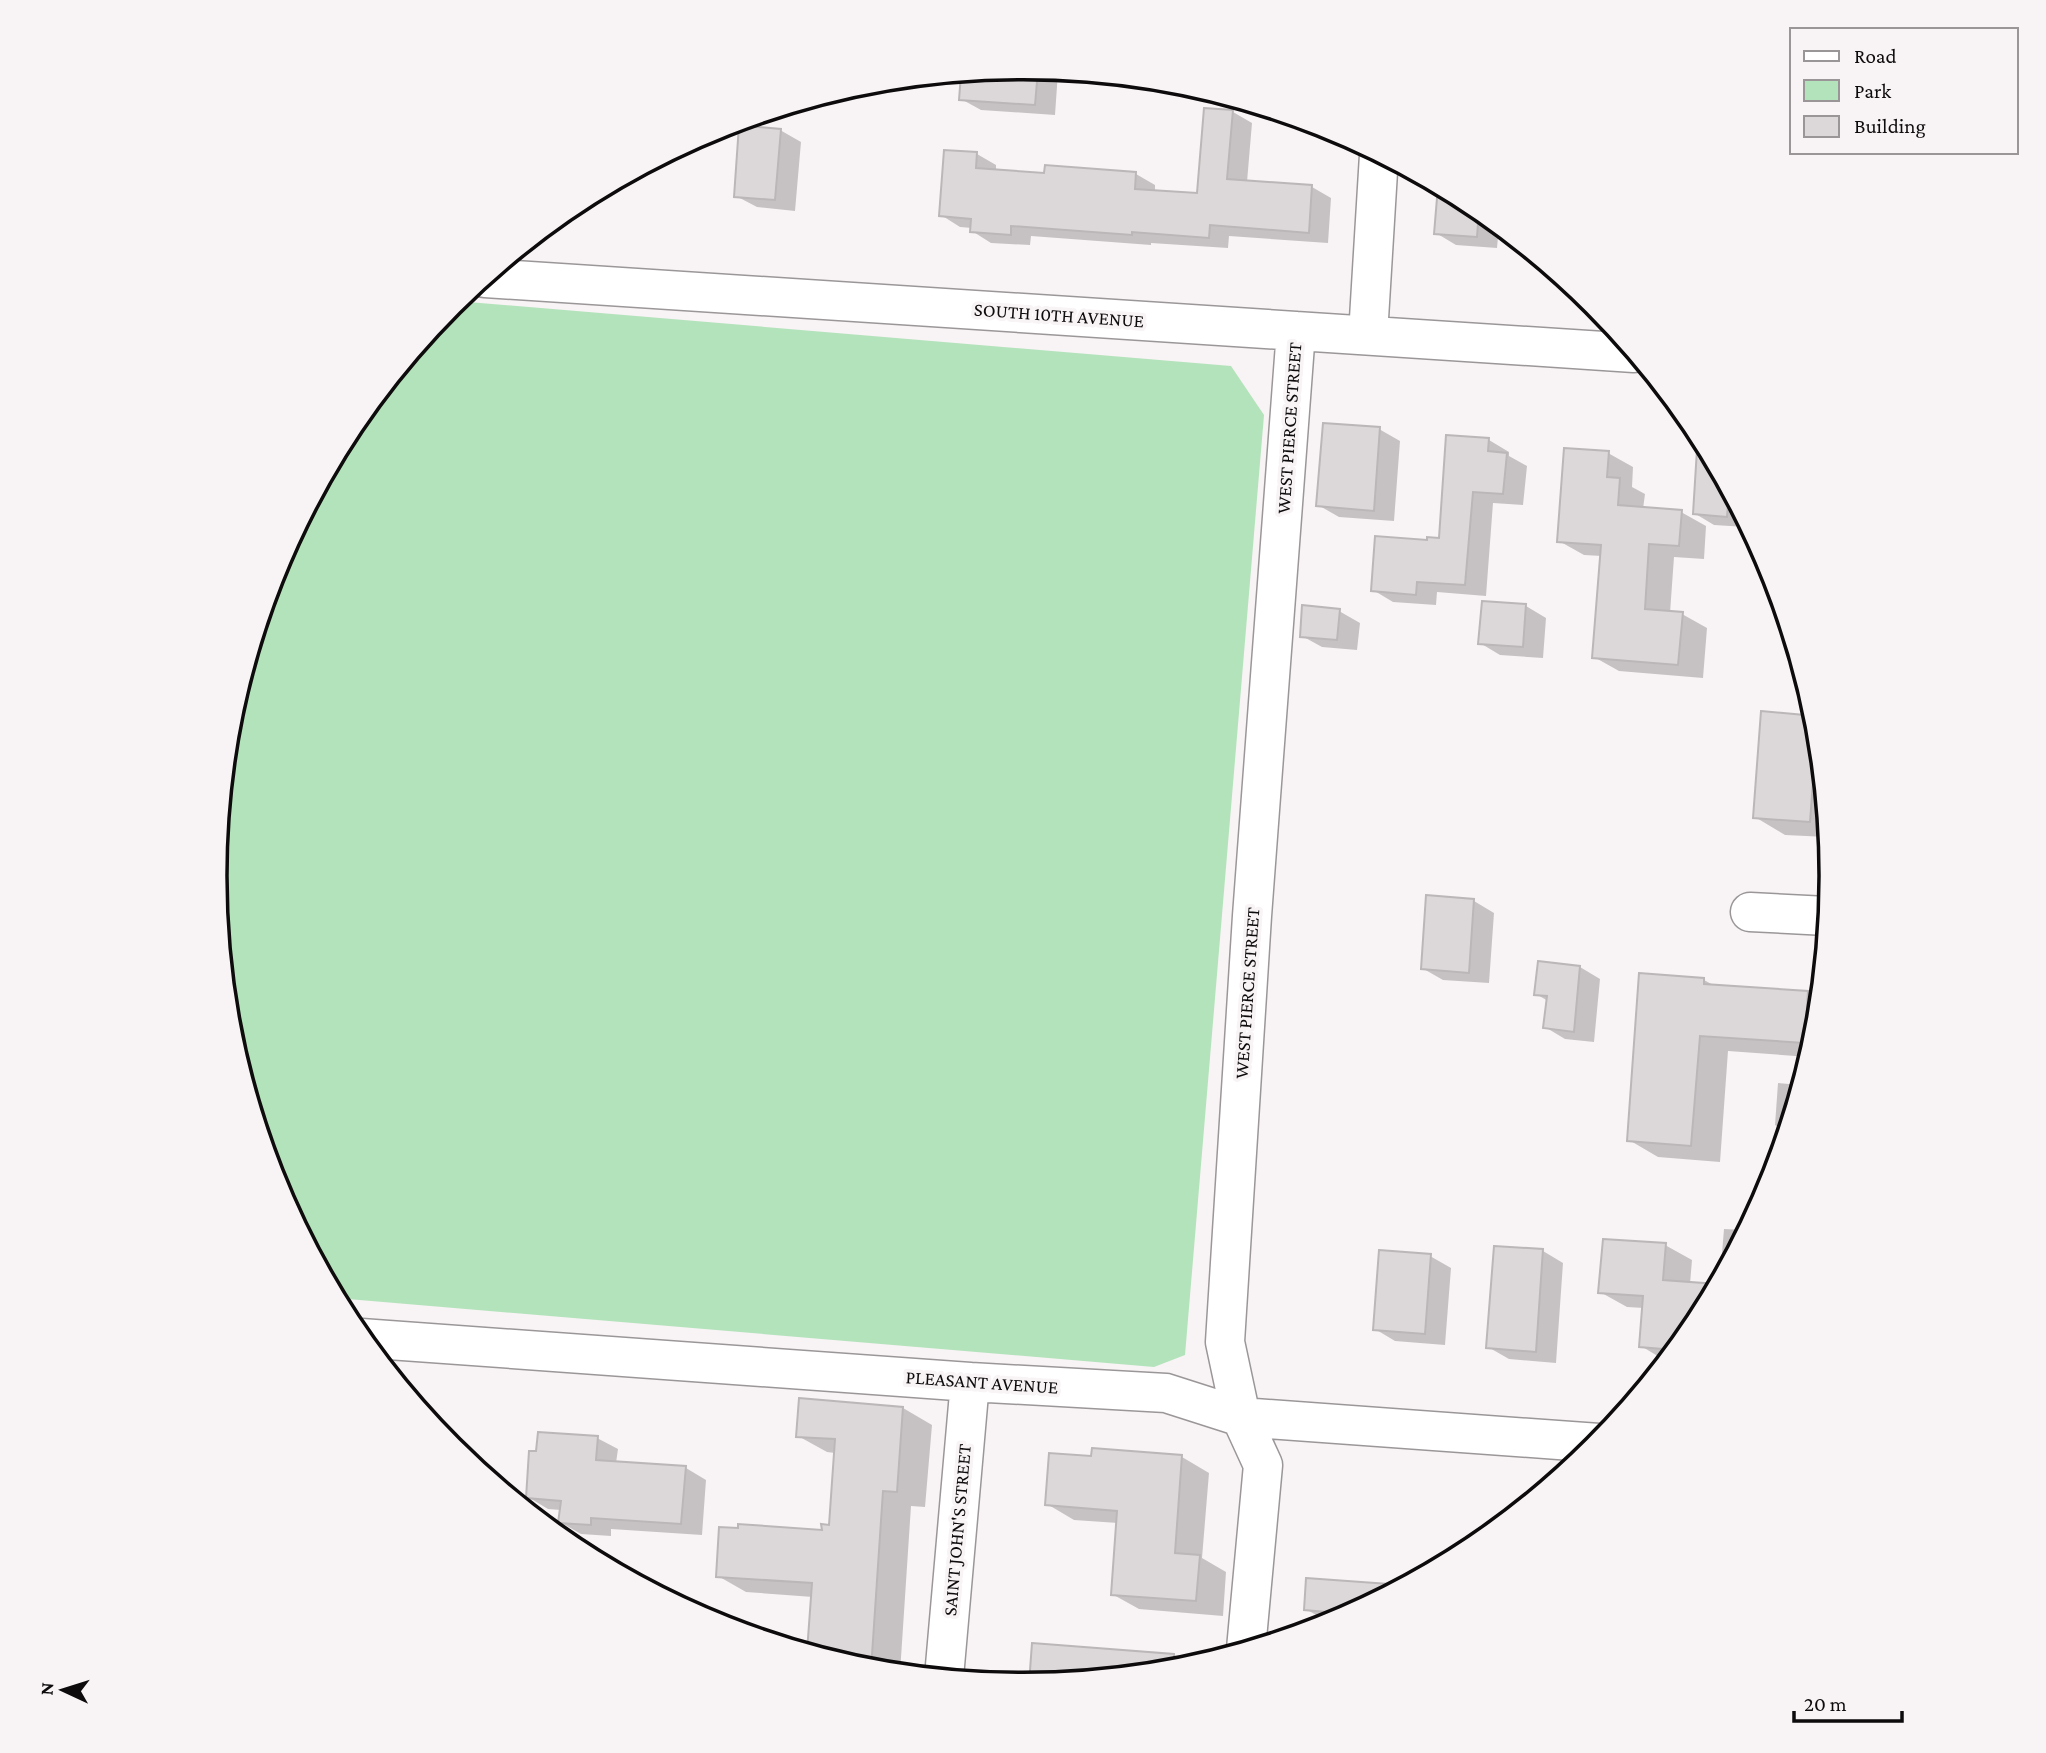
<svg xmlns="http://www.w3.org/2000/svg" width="2046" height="1753" viewBox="0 0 2046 1753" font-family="'Crimson Pro',serif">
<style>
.green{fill:#b3e3ba}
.shadow{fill:#0003}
.building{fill:#dcd8d9;stroke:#bbb7b8;stroke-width:2}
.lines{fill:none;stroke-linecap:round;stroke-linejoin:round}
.minor-casing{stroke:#9b9798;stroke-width:41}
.minor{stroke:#fff;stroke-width:38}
.labels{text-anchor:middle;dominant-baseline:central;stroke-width:7;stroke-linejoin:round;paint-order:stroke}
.street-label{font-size:19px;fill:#0d0b0c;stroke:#f8f3f5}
.rim{fill:none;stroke:#0d0b0c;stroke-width:3.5}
</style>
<rect width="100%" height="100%" fill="#f8f3f5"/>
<!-- green -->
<path class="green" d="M 456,301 L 1231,366 L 1264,415 L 1185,1355 L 1154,1367 L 336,1298 L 276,1185 L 230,1034 L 215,876 L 230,718 L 276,567 L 351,427 Z"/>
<!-- shadow -->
<path class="shadow" d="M 1023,68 L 1058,72 L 1055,115 L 981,110 L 961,99 Z
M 1233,112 L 1252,123 L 1247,182 L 1312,187 L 1331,198 L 1328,243 L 1229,236 L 1228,248 L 1151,243 L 1151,245 L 1031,236 L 1030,245 L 991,243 L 972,231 L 972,228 L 960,227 L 941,215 L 977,154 L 996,165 L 996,171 L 1046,175 L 1136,174 L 1155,185 L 1155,192 L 1199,195 Z
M 780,130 L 801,142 L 795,211 L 757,207 L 736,196 Z
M 1439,187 L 1472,205 L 1499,226 L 1497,248 L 1456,245 L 1436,233 Z
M 1379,429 L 1400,441 L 1394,521 L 1339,517 L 1318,505 Z
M 1489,440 L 1509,452 L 1509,456 L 1527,466 L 1523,505 L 1493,503 L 1486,596 L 1437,592 L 1436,605 L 1393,602 L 1373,590 L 1429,542 L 1441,540 Z
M 1608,453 L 1633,467 L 1632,487 L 1645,494 L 1643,509 L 1681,512 L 1706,526 L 1704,559 L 1674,557 L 1670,613 L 1682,614 L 1707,628 L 1703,678 L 1619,671 L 1594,657 L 1602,556 L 1584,555 L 1559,541 Z
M 1699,453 L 1709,454 L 1746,523 L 1746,527 L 1714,525 L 1694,513 Z
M 1526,606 L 1546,618 L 1543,658 L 1500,655 L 1480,643 Z
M 1339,611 L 1360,623 L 1357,650 L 1322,647 L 1302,636 Z
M 1815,717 L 1827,837 L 1785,835 L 1755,817 Z
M 1474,901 L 1494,913 L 1489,983 L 1443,980 L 1422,968 Z
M 1580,967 L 1600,979 L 1594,1042 L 1565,1039 L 1545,1027 L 1548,1001 L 1536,994 Z
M 1704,980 L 1715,986 L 1808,993 L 1819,999 L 1816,1035 L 1809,1057 L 1728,1051 L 1720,1162 L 1658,1157 L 1629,1140 Z
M 1778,1083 L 1800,1085 L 1786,1132 L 1775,1125 Z
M 1724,1229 L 1746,1230 L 1720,1278 Z
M 1665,1245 L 1692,1260 L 1690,1284 L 1716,1286 L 1695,1326 L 1666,1361 L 1641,1346 L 1644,1308 L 1627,1307 L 1600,1292 Z
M 1496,1247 L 1543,1251 L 1563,1263 L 1556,1363 L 1509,1359 L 1488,1347 Z
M 1430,1256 L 1451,1268 L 1445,1345 L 1395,1341 L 1375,1329 Z
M 903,1408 L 932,1425 L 925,1507 L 911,1506 L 900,1673 L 865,1669 L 809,1652 L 813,1597 L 746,1592 L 718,1576 L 823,1532 L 830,1527 L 835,1453 L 827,1452 L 798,1436 Z
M 597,1438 L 618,1449 L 616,1463 L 686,1468 L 706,1480 L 702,1535 L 611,1529 L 611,1536 L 581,1534 L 560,1522 L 561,1510 L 548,1509 L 528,1497 Z
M 1093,1450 L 1182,1457 L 1209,1473 L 1202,1558 L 1226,1572 L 1223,1616 L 1139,1609 L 1112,1594 L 1118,1523 L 1074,1520 L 1047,1504 L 1093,1458 Z
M 1308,1580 L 1400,1587 L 1331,1624 L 1306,1609 Z"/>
<!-- building -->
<path class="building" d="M 1023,68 L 1038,70 L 1035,105 L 959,100 L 961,74 Z
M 1204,108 L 1233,110 L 1227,179 L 1312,185 L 1309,233 L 1210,225 L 1209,238 L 1132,232 L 1132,235 L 1011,226 L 1011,235 L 970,232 L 971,219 L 939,216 L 944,150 L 977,152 L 976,168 L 1044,173 L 1045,165 L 1136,172 L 1135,189 L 1197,193 Z
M 739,125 L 781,129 L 775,200 L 734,197 Z
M 1438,186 L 1479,210 L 1477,237 L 1434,234 Z
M 1323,423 L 1380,427 L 1374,511 L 1316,506 Z
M 1698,433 L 1729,492 L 1727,517 L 1693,514 Z
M 1446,435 L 1489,438 L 1488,451 L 1507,453 L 1503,494 L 1473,492 L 1465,585 L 1417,582 L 1416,595 L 1371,591 L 1375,536 L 1427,540 L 1427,537 L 1439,538 Z
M 1564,448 L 1609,451 L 1607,477 L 1620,478 L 1618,505 L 1682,510 L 1679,546 L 1649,544 L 1645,609 L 1683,612 L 1678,665 L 1592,658 L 1601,545 L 1557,542 Z
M 1482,601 L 1526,604 L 1523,647 L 1478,644 Z
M 1302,605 L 1340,609 L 1337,640 L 1300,637 Z
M 1761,711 L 1815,716 L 1817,727 L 1810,822 L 1753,818 Z
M 1426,895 L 1474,899 L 1469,973 L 1421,969 Z
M 1538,961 L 1580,966 L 1574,1032 L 1543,1028 L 1547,996 L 1534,995 Z
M 1639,973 L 1704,978 L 1704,984 L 1808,991 L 1805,1043 L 1700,1036 L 1691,1146 L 1627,1141 Z
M 1603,1239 L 1666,1243 L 1663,1280 L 1717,1284 L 1695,1326 L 1675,1350 L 1639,1347 L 1643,1296 L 1598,1293 Z
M 1494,1246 L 1543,1249 L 1536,1352 L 1486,1348 Z
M 1379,1250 L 1431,1254 L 1425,1334 L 1373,1330 Z
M 799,1398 L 903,1407 L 897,1492 L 883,1491 L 871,1670 L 807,1652 L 812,1583 L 716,1577 L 719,1527 L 738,1528 L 738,1524 L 822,1530 L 821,1524 L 829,1525 L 835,1439 L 796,1437 Z
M 538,1432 L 598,1436 L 596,1460 L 686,1466 L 681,1524 L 591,1518 L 591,1525 L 558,1523 L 561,1501 L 526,1498 L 529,1451 L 536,1451 Z
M 1092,1448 L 1182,1455 L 1175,1553 L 1200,1555 L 1196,1601 L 1111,1595 L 1117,1511 L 1045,1505 L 1049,1453 L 1091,1456 Z
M 1306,1578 L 1403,1585 L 1350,1614 L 1304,1610 Z
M 1032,1643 L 1174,1654 L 1175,1670 L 1029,1684 Z"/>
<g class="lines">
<defs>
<path id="minor" d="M 485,278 L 1634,353
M 1368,335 L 1379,155
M 1750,912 L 1827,916
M 361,1338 L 970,1382 L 1166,1393 L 1241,1417 L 1599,1443
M 1246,1649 L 1263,1465 L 1241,1417 L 1225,1342 L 1252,916 L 1296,331
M 944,1677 L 970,1382"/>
</defs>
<!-- minor casing -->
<use href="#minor" class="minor-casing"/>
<!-- minor -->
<use href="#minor" class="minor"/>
</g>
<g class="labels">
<!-- street labels -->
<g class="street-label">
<text transform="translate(1059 315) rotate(4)">SOUTH 10TH AVENUE</text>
<text transform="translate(1289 428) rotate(-86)">WEST PIERCE STREET</text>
<text transform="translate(1247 993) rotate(-86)">WEST PIERCE STREET</text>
<text transform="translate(982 1382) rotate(4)">PLEASANT AVENUE</text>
<text transform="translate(957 1530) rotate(-85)">SAINT JOHN'S STREET</text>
</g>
</g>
<!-- crop -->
<path d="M0 0H2046V1753H0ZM227 876a796 796 0 1 1 1592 0a796 796 0 1 1-1592 0Z" fill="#f8f3f5" fill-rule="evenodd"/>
<path class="rim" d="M227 876a796 796 0 1 1 1592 0a796 796 0 1 1-1592 0Z"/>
<!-- legend -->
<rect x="1790" y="28" width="228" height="126" fill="#f8f3f5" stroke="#9a9698" stroke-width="2"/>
<rect x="1804" y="51" width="35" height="10" fill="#ffffff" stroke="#9a9698" stroke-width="2"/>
<text x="1854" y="63" font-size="21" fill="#0d0b0c">Road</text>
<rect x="1804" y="80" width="35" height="21" fill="#b3e3ba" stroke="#9a9698" stroke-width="2"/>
<text x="1854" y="98" font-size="21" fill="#0d0b0c">Park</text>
<rect x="1804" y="116" width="35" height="21" fill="#dcd8d9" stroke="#9a9698" stroke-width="2"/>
<text x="1854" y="133" font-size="21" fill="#0d0b0c">Building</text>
<!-- north arrow -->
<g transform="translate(63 1690) rotate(274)" stroke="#f8f3f5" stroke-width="5" paint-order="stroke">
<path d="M0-5L12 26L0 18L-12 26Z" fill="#0d0b0c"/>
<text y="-10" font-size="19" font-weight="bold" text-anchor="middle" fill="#0d0b0c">N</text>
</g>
<!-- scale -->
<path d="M1794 1711v10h108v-10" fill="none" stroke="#0d0b0c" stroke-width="3.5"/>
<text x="1804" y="1711" font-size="21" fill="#0d0b0c" stroke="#f8f3f5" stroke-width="5" paint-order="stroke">20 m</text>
</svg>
